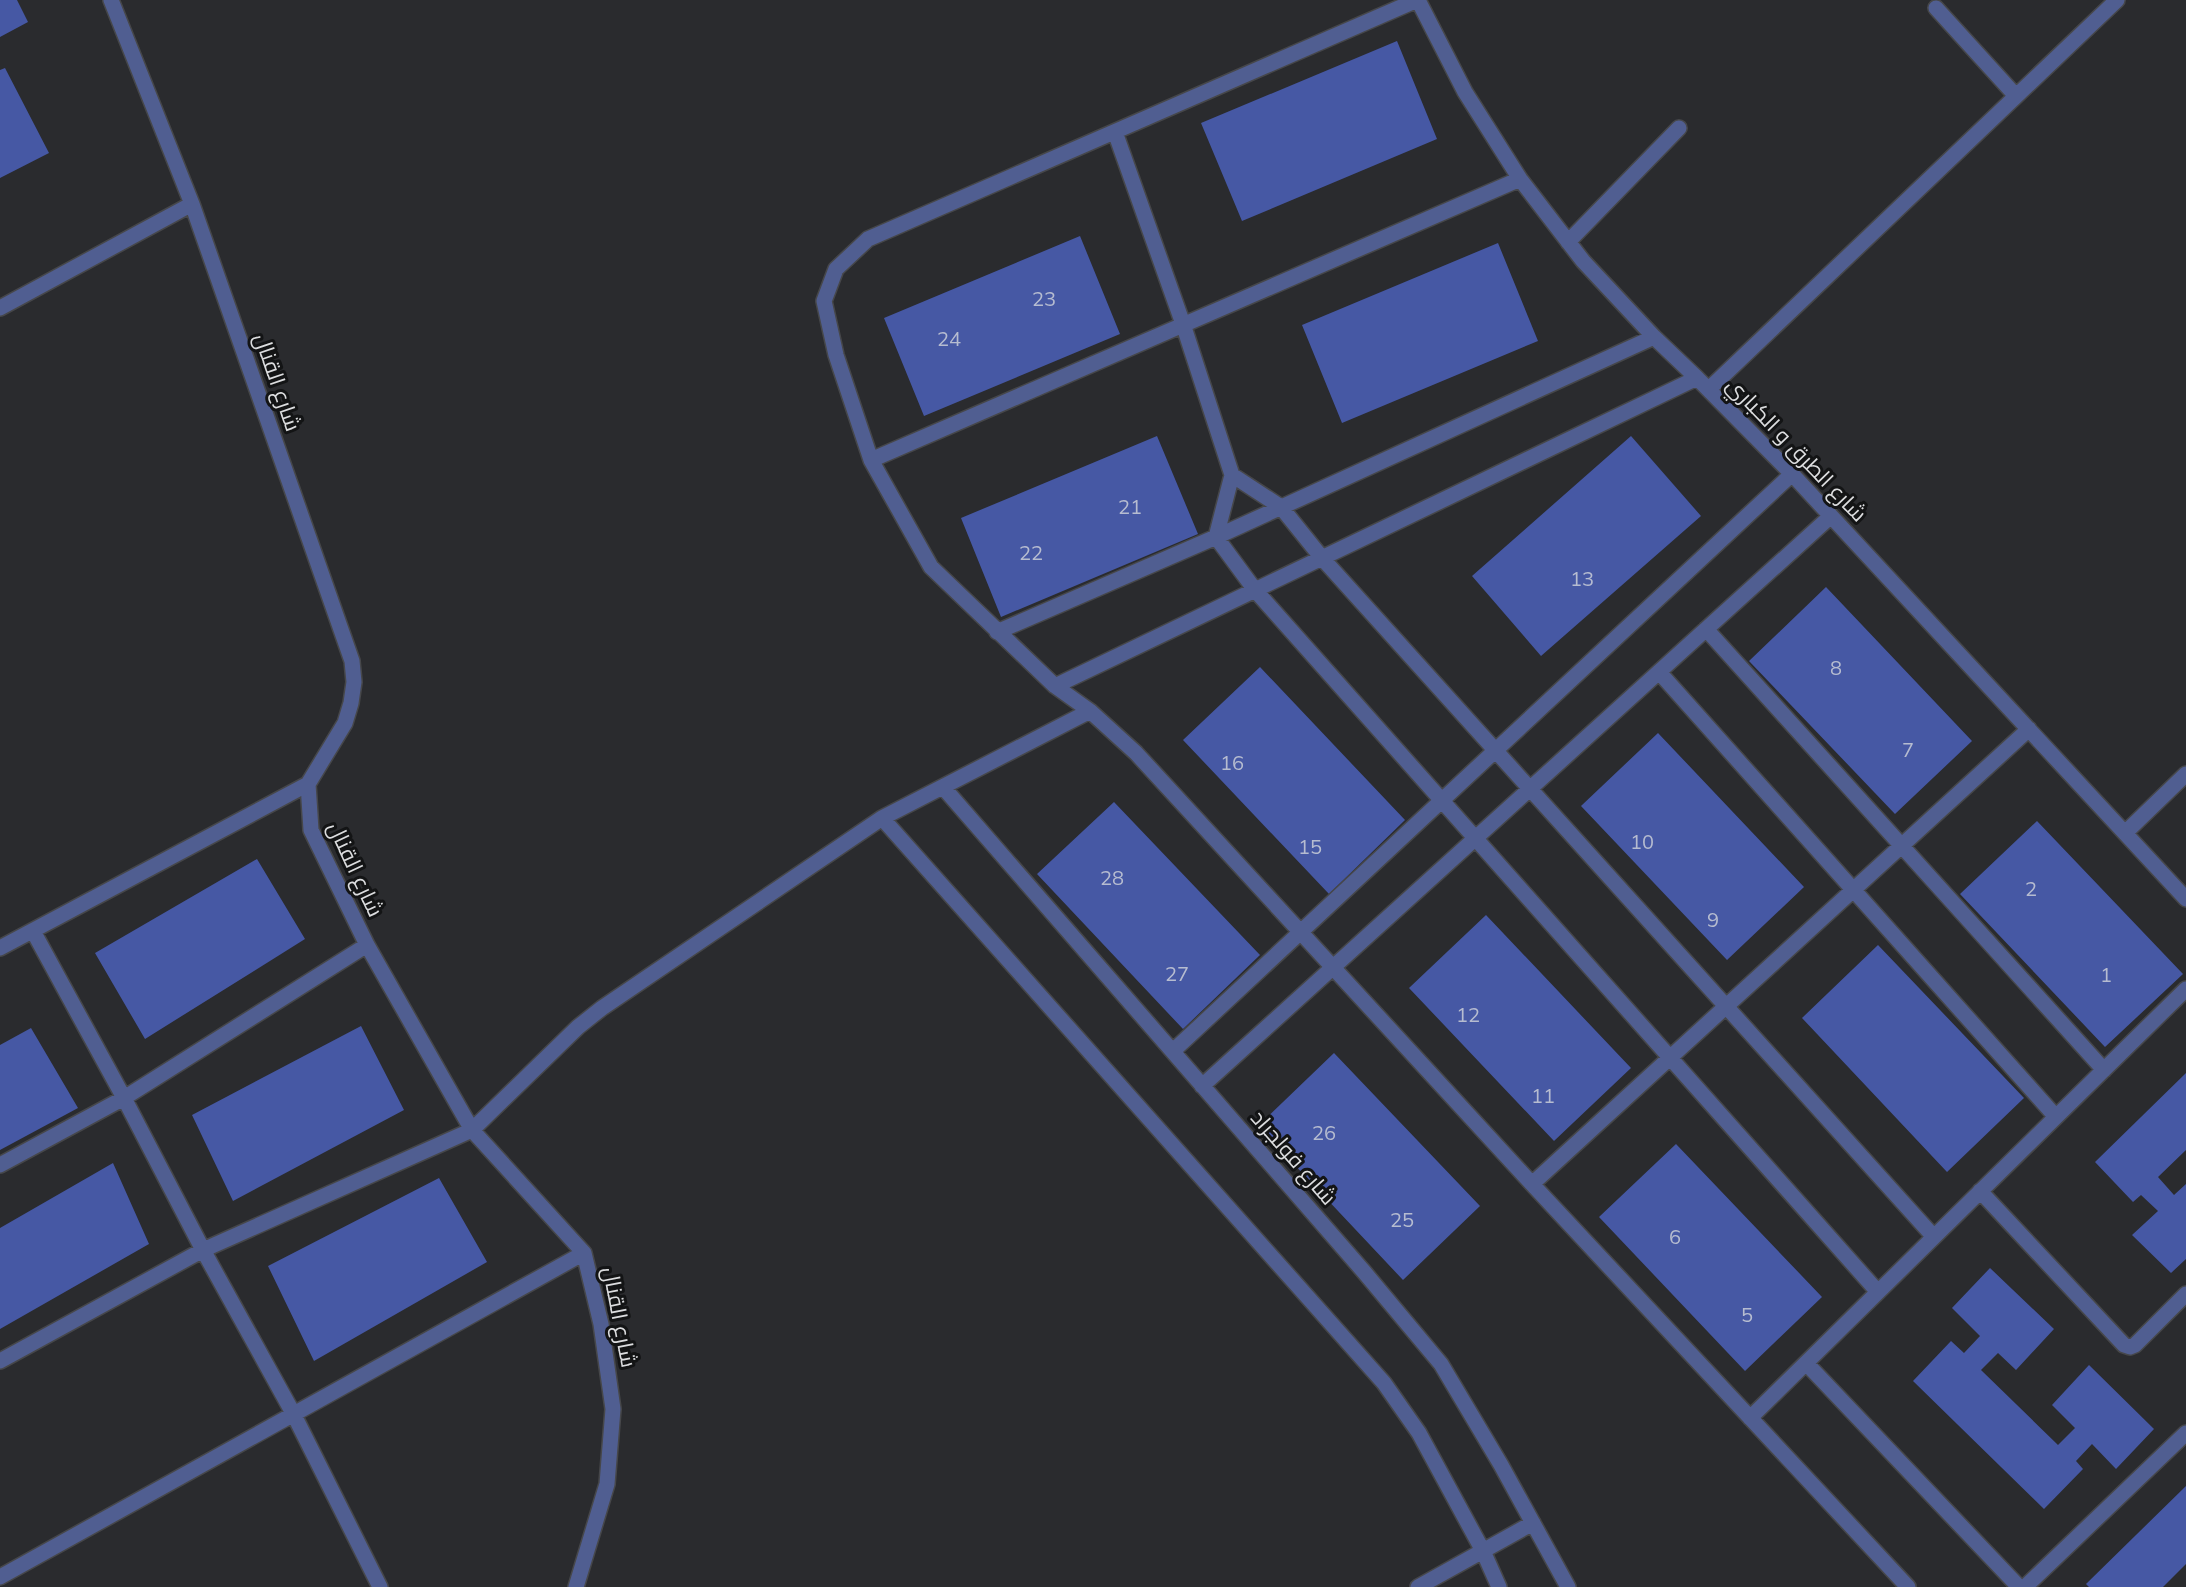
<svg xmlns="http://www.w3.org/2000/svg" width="2186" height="1587" viewBox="0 0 2186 1587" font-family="Mulish,Cairo,sans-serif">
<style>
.building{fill:#4658a4}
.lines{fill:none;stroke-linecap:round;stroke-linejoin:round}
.minor-casing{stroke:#46474a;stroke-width:18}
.minor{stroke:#505e91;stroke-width:15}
.labels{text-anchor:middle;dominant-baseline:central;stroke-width:6;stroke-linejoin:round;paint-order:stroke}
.number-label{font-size:20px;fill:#b6bcd0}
.street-label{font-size:22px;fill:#dcdddf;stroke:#131415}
</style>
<rect width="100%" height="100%" fill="#2a2b2e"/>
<!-- building -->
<path class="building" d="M 0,0 L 17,0 L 28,22 L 0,37 Z
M 1397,41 L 1437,139 L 1242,221 L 1201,123 Z
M 5,68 L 49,153 L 0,178 L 0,70 Z
M 1080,236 L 1120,334 L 924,416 L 884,318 Z
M 1498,243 L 1538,341 L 1342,423 L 1302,325 Z
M 1157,436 L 1198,534 L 1001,617 L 961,518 Z
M 1631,436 L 1701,516 L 1541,656 L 1472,576 Z
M 1826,587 L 1972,741 L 1895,814 L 1749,661 Z
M 1260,667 L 1405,820 L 1329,894 L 1183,740 Z
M 1658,733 L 1804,887 L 1727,960 L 1581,806 Z
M 1114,802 L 1260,955 L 1183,1029 L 1037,874 Z
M 2037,821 L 2183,974 L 2105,1047 L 1960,894 Z
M 257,859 L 305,939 L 145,1039 L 95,953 Z
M 1486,915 L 1631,1068 L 1554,1141 L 1409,988 Z
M 1878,945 L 2024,1098 L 1947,1172 L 1802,1018 Z
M 361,1026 L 404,1110 L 233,1201 L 192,1115 Z
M 31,1028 L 78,1108 L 0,1150 L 0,1045 Z
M 1334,1053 L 1480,1206 L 1403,1280 L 1258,1126 Z
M 2186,1073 L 2186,1150 L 2158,1177 L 2174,1195 L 2186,1184 L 2186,1259 L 2171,1273 L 2132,1235 L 2158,1211 L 2141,1195 L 2133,1202 L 2095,1162 Z
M 1676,1144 L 1822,1297 L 1745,1371 L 1599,1217 Z
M 113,1163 L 149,1244 L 0,1329 L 0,1228 Z
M 439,1178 L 487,1262 L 314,1361 L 268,1266 Z
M 1990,1268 L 2054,1329 L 2016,1370 L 1998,1353 L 1981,1370 L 2058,1445 L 2075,1428 L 2052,1405 L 2089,1365 L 2154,1429 L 2116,1469 L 2092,1444 L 2076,1461 L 2083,1469 L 2044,1509 L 1913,1381 L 1951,1341 L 1964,1353 L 1980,1336 L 1952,1308 Z
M 2186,1486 L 2186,1564 L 2163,1587 L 2089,1587 L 2086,1584 Z"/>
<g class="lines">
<defs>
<path id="minor" d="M 111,0 L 192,204 L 352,661 L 354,682 L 351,703 L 345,723 L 308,784 L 311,830 L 367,945 L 472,1130 L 584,1253 L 601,1324 L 613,1409 L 607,1484 L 576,1587
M 1417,0 L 868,239 L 836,269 L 824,301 L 836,355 L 871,460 L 931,567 L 1055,686 L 1090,711 L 1136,753 L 1532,1184 L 1908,1587
M 1418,0 L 1465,92 L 1520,179 L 1583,261 L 1654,337 L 1697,378 L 1792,474 L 2186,899
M 1936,8 L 2016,96
M 1115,132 L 1183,324 L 1232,475 L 1216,537 L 1255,590 L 1878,1292
M 1568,242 L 1679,128
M 0,308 L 192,204
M 1709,389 L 2117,0
M 871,460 L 1520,179
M 1232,475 L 1281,507 L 1322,558 L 1934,1237
M 1706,629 L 2104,1070
M 997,632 L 1216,537 L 1654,337
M 1659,672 L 2056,1117
M 1055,686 L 1697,378
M 943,787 L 1365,1273 L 1441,1364 L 1501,1465 L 1568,1587
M 882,818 L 1384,1383 L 1419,1433 L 1483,1551 L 1499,1587
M 2125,833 L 2186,774
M 33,931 L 124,1098 L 203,1250 L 293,1413 L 380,1587
M 0,948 L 308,784
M 1173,1051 L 1792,474
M 1202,1086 L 1831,516
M 0,1165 L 124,1098 L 367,945
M 1532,1184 L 2029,729
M 1980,1191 L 2124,1345 L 2130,1347 L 2135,1345 L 2186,1294
M 0,1361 L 203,1250 L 472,1130 L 578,1027 L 602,1008 L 882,818 L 1090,711
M 1806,1363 L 2019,1587
M 1750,1418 L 2186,989
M 0,1577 L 584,1253
M 1418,1587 L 1533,1523
M 2025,1587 L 2186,1433"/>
</defs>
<!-- minor casing -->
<use href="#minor" class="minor-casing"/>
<!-- minor -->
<use href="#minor" class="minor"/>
</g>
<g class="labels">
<!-- number labels -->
<g class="number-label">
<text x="1044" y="298">23</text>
<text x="949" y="338">24</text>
<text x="1130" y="506">21</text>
<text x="1031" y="552">22</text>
<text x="1582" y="578">13</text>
<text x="1836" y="667">8</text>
<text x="1908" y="749">7</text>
<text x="1232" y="762">16</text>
<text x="1642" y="841">10</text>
<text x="1310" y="846">15</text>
<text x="1112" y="877">28</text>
<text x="2031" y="888">2</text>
<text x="1713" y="919">9</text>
<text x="1177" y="973">27</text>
<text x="2106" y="974">1</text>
<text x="1468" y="1014">12</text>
<text x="1543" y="1095">11</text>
<text x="1324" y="1132">26</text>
<text x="1402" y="1219">25</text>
<text x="1675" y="1236">6</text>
<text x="1747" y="1314">5</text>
</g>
<!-- street labels -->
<g class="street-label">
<text transform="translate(278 382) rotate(71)">شارع القنال</text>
<text transform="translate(1797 449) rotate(46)">شارع الطرق و الكباري</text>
<text transform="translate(356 869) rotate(65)">شارع القنال</text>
<text transform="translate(1294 1157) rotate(49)">شارع فولجراد</text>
<text transform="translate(620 1317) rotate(79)">شارع القنال</text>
</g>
</g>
</svg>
